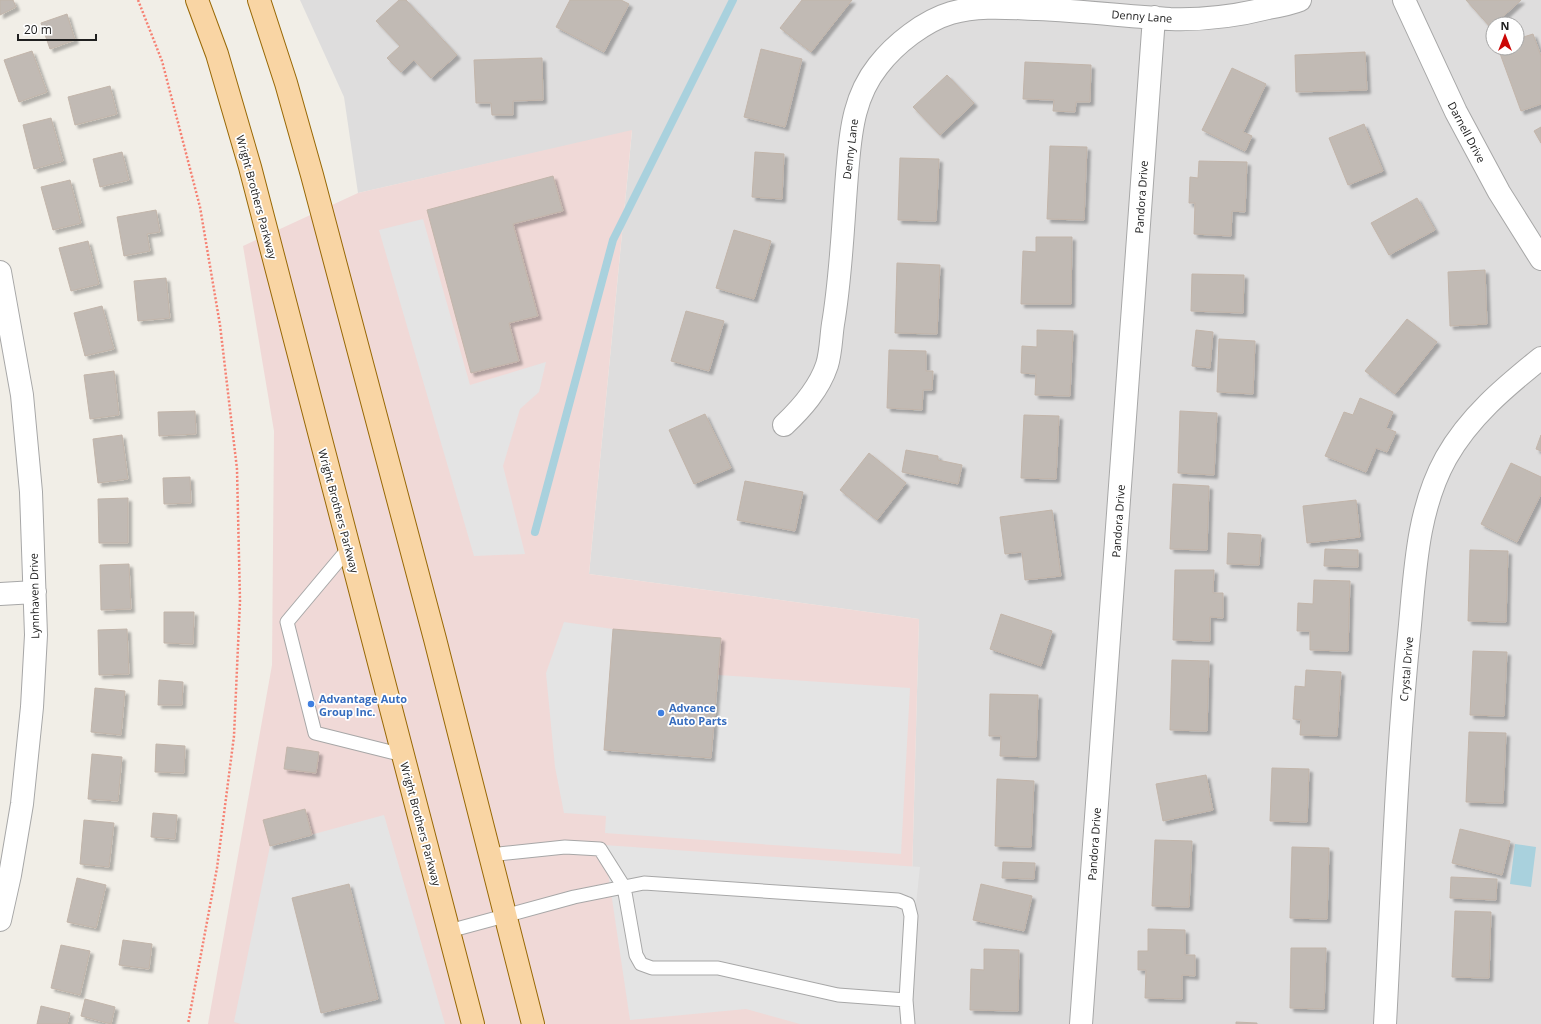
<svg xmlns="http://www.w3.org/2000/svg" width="1541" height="1024" viewBox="0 0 1541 1024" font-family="'Open Sans',sans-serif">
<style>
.residential{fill:#dedddd;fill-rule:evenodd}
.commercial{fill:#f0d9d7}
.parking{fill:#e4e4e4}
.water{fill:#a9d1dd}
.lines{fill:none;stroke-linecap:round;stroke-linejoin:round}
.stream{stroke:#a9d1dd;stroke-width:8}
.building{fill:#c1bab4;stroke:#c2b5aa;filter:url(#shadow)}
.service-casing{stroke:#a7a7a7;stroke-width:15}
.minor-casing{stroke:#a7a7a7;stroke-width:24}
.primary-casing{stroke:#986805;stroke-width:24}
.path{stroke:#f68173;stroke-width:2.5;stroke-dasharray:2 2;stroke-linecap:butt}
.service{stroke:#fff;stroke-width:13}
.minor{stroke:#fff;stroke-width:22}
.primary{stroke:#f9d5a4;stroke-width:22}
.shop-dot{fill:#3f7fe0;stroke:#fff;stroke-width:1.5}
.labels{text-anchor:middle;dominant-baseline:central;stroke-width:3.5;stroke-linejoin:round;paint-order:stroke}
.street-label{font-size:11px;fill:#202020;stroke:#fff}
.shop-label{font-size:11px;font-weight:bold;fill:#366cbe;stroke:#fff;text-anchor:start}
</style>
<defs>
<filter id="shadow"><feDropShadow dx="3.5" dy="3.5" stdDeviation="1" flood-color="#0004"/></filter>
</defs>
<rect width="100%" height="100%" fill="#f1eee7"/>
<!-- residential -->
<path class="residential" d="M 300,0 L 1541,0 L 1541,1024 L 908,1024 L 919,619 L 589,574 L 632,131 L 358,193 L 344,97 ZM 1493,24 L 1517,24 L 1517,48 L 1493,48 Z"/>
<!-- commercial -->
<path class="commercial" d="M 632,130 L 589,574 L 919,619 L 908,1024 L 208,1024 L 272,665 L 274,431 L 243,246 L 358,193 Z"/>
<!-- parking -->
<path class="parking" d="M 423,219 L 470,385 L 546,362 L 539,392 L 520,409 L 503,466 L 525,554 L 474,556 L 379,230 Z
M 564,622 L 613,629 L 604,750 L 711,758 L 718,675 L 910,688 L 901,854 L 605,833 L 606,816 L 564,813 L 555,767 L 546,673 Z
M 384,815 L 445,1024 L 241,1024 L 234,1022 L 270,846 Z
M 604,845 L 920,867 L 903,1024 L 800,1024 L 746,1009 L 630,1020 Z"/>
<!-- water -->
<path class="water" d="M 1515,844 L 1536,847 L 1531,887 L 1510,884 Z"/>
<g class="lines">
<!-- stream -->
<path class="stream" d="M 535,532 L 613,240 L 733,0"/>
</g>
<!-- building -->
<path class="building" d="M 0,0 L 13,0 L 16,7 L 0,15 Z
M 399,0 L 406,0 L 457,55 L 431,78 L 414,60 L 401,72 L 387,58 L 400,46 L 376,21 Z
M 570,0 L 621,0 L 629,4 L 604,52 L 556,27 Z
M 802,0 L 852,0 L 811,52 L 780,28 Z
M 1466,0 L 1521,0 L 1495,24 L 1493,24 L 1491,28 Z
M 67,14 L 75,40 L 50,49 L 41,23 Z
M 1533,34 L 1541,56 L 1541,104 L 1521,111 L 1498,48 L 1517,48 L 1517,39 Z
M 761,49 L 802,59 L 785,127 L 744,117 Z
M 32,51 L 47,92 L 19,102 L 4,60 Z
M 1365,52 L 1367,90 L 1296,92 L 1295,55 Z
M 542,58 L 543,100 L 513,101 L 513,115 L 492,115 L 491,103 L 476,103 L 474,60 Z
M 1025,62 L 1091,65 L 1090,102 L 1076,102 L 1075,112 L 1053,111 L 1054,100 L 1023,99 Z
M 1232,68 L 1266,84 L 1243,132 L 1252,136 L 1245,151 L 1202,130 Z
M 947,75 L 974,103 L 940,135 L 913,107 Z
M 110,86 L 117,114 L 75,125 L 68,97 Z
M 51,118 L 63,161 L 34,169 L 23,125 Z
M 1364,124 L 1383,171 L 1348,185 L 1329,138 Z
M 1541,127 L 1541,143 L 1534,131 Z
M 1050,146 L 1087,147 L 1084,220 L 1047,219 Z
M 122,152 L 129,180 L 100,187 L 93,159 Z
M 755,152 L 784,154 L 782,199 L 752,197 Z
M 900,158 L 939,159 L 936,221 L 898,220 Z
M 1199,161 L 1247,162 L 1245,212 L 1232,211 L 1231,236 L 1194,234 L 1195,203 L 1189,203 L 1190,177 L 1198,178 Z
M 553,176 L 563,211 L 513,224 L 538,316 L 509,323 L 519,361 L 471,373 L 427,210 Z
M 70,180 L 81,223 L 53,230 L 41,187 Z
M 1417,198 L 1435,230 L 1389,255 L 1371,223 Z
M 156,210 L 160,232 L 147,234 L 150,251 L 124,256 L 117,217 Z
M 734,230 L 771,241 L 754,299 L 716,288 Z
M 1036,237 L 1072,237 L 1071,304 L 1021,304 L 1023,251 L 1036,252 Z
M 88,241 L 99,284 L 71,291 L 59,248 Z
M 897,263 L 940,265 L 937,334 L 895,333 Z
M 1485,270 L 1487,324 L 1450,326 L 1448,272 Z
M 1192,274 L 1244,275 L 1243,313 L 1191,311 Z
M 166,278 L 170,318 L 138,321 L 134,281 Z
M 102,306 L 114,349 L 85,356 L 74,313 Z
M 686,311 L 724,321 L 709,371 L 671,361 Z
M 1407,319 L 1437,342 L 1395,394 L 1365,371 Z
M 1037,330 L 1073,331 L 1070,396 L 1035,395 L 1036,374 L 1021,373 L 1022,346 L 1037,347 Z
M 1196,330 L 1213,332 L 1210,368 L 1192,366 Z
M 1219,339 L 1255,341 L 1253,394 L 1217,392 Z
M 889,350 L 926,351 L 926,371 L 933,371 L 932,390 L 923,390 L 922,410 L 887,408 Z
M 114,371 L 119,415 L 90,419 L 84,375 Z
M 1360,398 L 1393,412 L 1386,428 L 1396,432 L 1387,452 L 1376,448 L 1366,472 L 1325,456 L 1344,412 L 1353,415 Z
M 195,411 L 196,434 L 159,436 L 158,412 Z
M 1180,411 L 1217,413 L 1214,475 L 1178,473 Z
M 705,414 L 731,468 L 694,484 L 669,430 Z
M 1024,415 L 1059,416 L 1056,479 L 1021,478 Z
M 122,435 L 128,479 L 98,483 L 93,439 Z
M 1541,435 L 1541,451 L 1536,449 Z
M 906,450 L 938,456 L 938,460 L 962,465 L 958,484 L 902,472 Z
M 869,453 L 906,483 L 877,520 L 840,490 Z
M 1511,463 L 1541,477 L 1541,494 L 1517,542 L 1481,524 Z
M 190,477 L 191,503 L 164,504 L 163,478 Z
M 745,481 L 803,492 L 795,531 L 737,520 Z
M 1173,484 L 1209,486 L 1207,550 L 1170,549 Z
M 128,498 L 128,543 L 99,543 L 98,499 Z
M 1356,500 L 1360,537 L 1307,543 L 1303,506 Z
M 1052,510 L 1061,576 L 1025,580 L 1022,552 L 1005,554 L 1000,517 Z
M 1228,533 L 1261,535 L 1259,565 L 1227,564 Z
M 1325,549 L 1358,550 L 1358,567 L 1324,566 Z
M 1470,550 L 1508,551 L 1506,622 L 1468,621 Z
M 129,564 L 131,609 L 101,610 L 100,565 Z
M 1175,570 L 1214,570 L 1213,593 L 1223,593 L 1223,618 L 1210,617 L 1210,641 L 1173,640 Z
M 1314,580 L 1350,581 L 1348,651 L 1310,650 L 1310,631 L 1297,631 L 1298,603 L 1313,604 Z
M 164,612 L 194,612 L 193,644 L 164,643 Z
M 1001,614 L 1052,631 L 1041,666 L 990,649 Z
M 127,629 L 129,674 L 99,675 L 98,630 Z
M 613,629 L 721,638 L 711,758 L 604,750 Z
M 1473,651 L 1507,652 L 1504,716 L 1470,715 Z
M 1172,660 L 1209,661 L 1207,731 L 1170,730 Z
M 1306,670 L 1341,672 L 1337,736 L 1300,735 L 1301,720 L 1293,719 L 1295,686 L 1305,687 Z
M 159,680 L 183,682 L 182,705 L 158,705 Z
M 95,688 L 125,691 L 121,735 L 91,732 Z
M 990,694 L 1038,695 L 1036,757 L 1000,756 L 1001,736 L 989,736 Z
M 1469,732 L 1506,733 L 1503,803 L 1466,802 Z
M 156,744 L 185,746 L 184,773 L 155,772 Z
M 287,747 L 319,752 L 316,773 L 284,769 Z
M 92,754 L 122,757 L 118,801 L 88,799 Z
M 1272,768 L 1309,769 L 1307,822 L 1270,821 Z
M 1206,775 L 1213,810 L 1163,821 L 1156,784 Z
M 997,779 L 1034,781 L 1031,847 L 995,846 Z
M 305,809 L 312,835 L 270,846 L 263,820 Z
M 153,813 L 177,815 L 175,839 L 151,837 Z
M 84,820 L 114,823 L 109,867 L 80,864 Z
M 1460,829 L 1510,841 L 1502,875 L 1452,863 Z
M 1155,840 L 1192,841 L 1189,907 L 1152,906 Z
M 1292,847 L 1329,848 L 1327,919 L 1290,918 Z
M 1003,862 L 1035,863 L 1034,879 L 1002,878 Z
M 1451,877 L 1497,879 L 1496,900 L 1450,898 Z
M 77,878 L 106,885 L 96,928 L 67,922 Z
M 349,884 L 378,999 L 321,1013 L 292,898 Z
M 981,884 L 1032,896 L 1024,931 L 973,920 Z
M 1455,911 L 1491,912 L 1489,978 L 1452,977 Z
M 1148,929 L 1185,930 L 1185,955 L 1195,955 L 1195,976 L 1182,975 L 1182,999 L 1145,998 L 1146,970 L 1138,970 L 1138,951 L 1148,951 Z
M 123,940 L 152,944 L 149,969 L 119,965 Z
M 61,945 L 90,951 L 80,995 L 51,988 Z
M 1291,948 L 1326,948 L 1324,1009 L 1290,1008 Z
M 984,949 L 1019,950 L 1018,1011 L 970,1010 L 971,969 L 984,970 Z
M 85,999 L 115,1007 L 111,1024 L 81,1016 Z
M 41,1006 L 70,1013 L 67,1024 L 37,1024 Z
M 1236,1022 L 1257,1023 L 1257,1024 L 1236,1024 Z"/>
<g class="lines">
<defs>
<path id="service" d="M 349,548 L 287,622 L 315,733 L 403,755
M 449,931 L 574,897 L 644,883 L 898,900 L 908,904 L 911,916 L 906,1000 L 838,995 L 718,968 L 652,968 L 641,964 L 636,955 L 624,887 L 600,849 L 565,847 L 489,855
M 906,1000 L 908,1024"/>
<path id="minor" d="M 1404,0 L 1456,112 L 1499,192 L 1541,259
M 0,272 L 22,395 L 31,492 L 36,635 L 32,707 L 22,804 L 10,875 L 0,920
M 784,425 C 802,408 819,389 827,365 C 831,352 831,337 833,324 C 842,271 843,217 848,163 C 851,128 855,95 878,66 C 895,44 924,21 951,13 C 979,5 1009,8 1037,9 C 1082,11 1125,16 1170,19 C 1202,20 1237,16 1268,8 C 1279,6 1290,4 1300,0
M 0,594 L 35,592
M 1081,1024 L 1154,17
M 1385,1024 C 1392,895 1396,764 1409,635 C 1415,576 1416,512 1446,458 C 1469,417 1505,387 1541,358"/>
<path id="primary" d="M 197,0 L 217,54 L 250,167 L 473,1024
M 259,0 L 286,83 L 312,175 L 435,639 L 533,1024"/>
</defs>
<!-- service casing -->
<use href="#service" class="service-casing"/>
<!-- minor casing -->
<use href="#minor" class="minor-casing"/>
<!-- primary casing -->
<use href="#primary" class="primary-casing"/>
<!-- path -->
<path class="path" d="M 138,0 L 162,61 L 200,207 L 220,325 L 237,469 L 240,601 L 234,736 L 217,868 L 188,1024"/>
<!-- service -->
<use href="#service" class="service"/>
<!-- minor -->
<use href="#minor" class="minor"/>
<!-- primary -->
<use href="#primary" class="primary"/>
</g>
<!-- markers -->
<g class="shop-dot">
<circle cx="311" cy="704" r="4"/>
<circle cx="661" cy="713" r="4"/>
</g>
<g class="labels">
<!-- street labels -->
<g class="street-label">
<text transform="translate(1142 16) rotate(4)">Denny Lane</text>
<text transform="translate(1467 132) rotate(62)">Darnell Drive</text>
<text transform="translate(850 149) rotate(-83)">Denny Lane</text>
<text transform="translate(257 197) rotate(75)">Wright Brothers Parkway</text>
<text transform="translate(1141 197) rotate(-86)">Pandora Drive</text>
<text transform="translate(339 511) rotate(75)">Wright Brothers Parkway</text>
<text transform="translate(1118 521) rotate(-86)">Pandora Drive</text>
<text transform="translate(34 596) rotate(-91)">Lynnhaven Drive</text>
<text transform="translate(1406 669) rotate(-85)">Crystal Drive</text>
<text transform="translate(421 824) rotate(75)">Wright Brothers Parkway</text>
<text transform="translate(1094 844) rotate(-86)">Pandora Drive</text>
</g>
<!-- shop labels -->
<g class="shop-label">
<text x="319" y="698">Advantage Auto<tspan x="319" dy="13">Group Inc.</tspan></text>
<text x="669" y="707">Advance<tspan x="669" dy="13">Auto Parts</tspan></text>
</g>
</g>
<!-- north arrow -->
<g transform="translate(1505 36)"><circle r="19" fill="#ffffff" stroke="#a6a6a6"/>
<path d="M0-3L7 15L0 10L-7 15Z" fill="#cb0706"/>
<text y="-6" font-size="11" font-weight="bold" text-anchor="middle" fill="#202020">N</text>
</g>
<!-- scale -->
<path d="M18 34v6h78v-6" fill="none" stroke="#202020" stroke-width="2"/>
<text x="24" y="34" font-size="12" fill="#202020" stroke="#ffffff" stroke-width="3" paint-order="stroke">20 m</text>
</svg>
